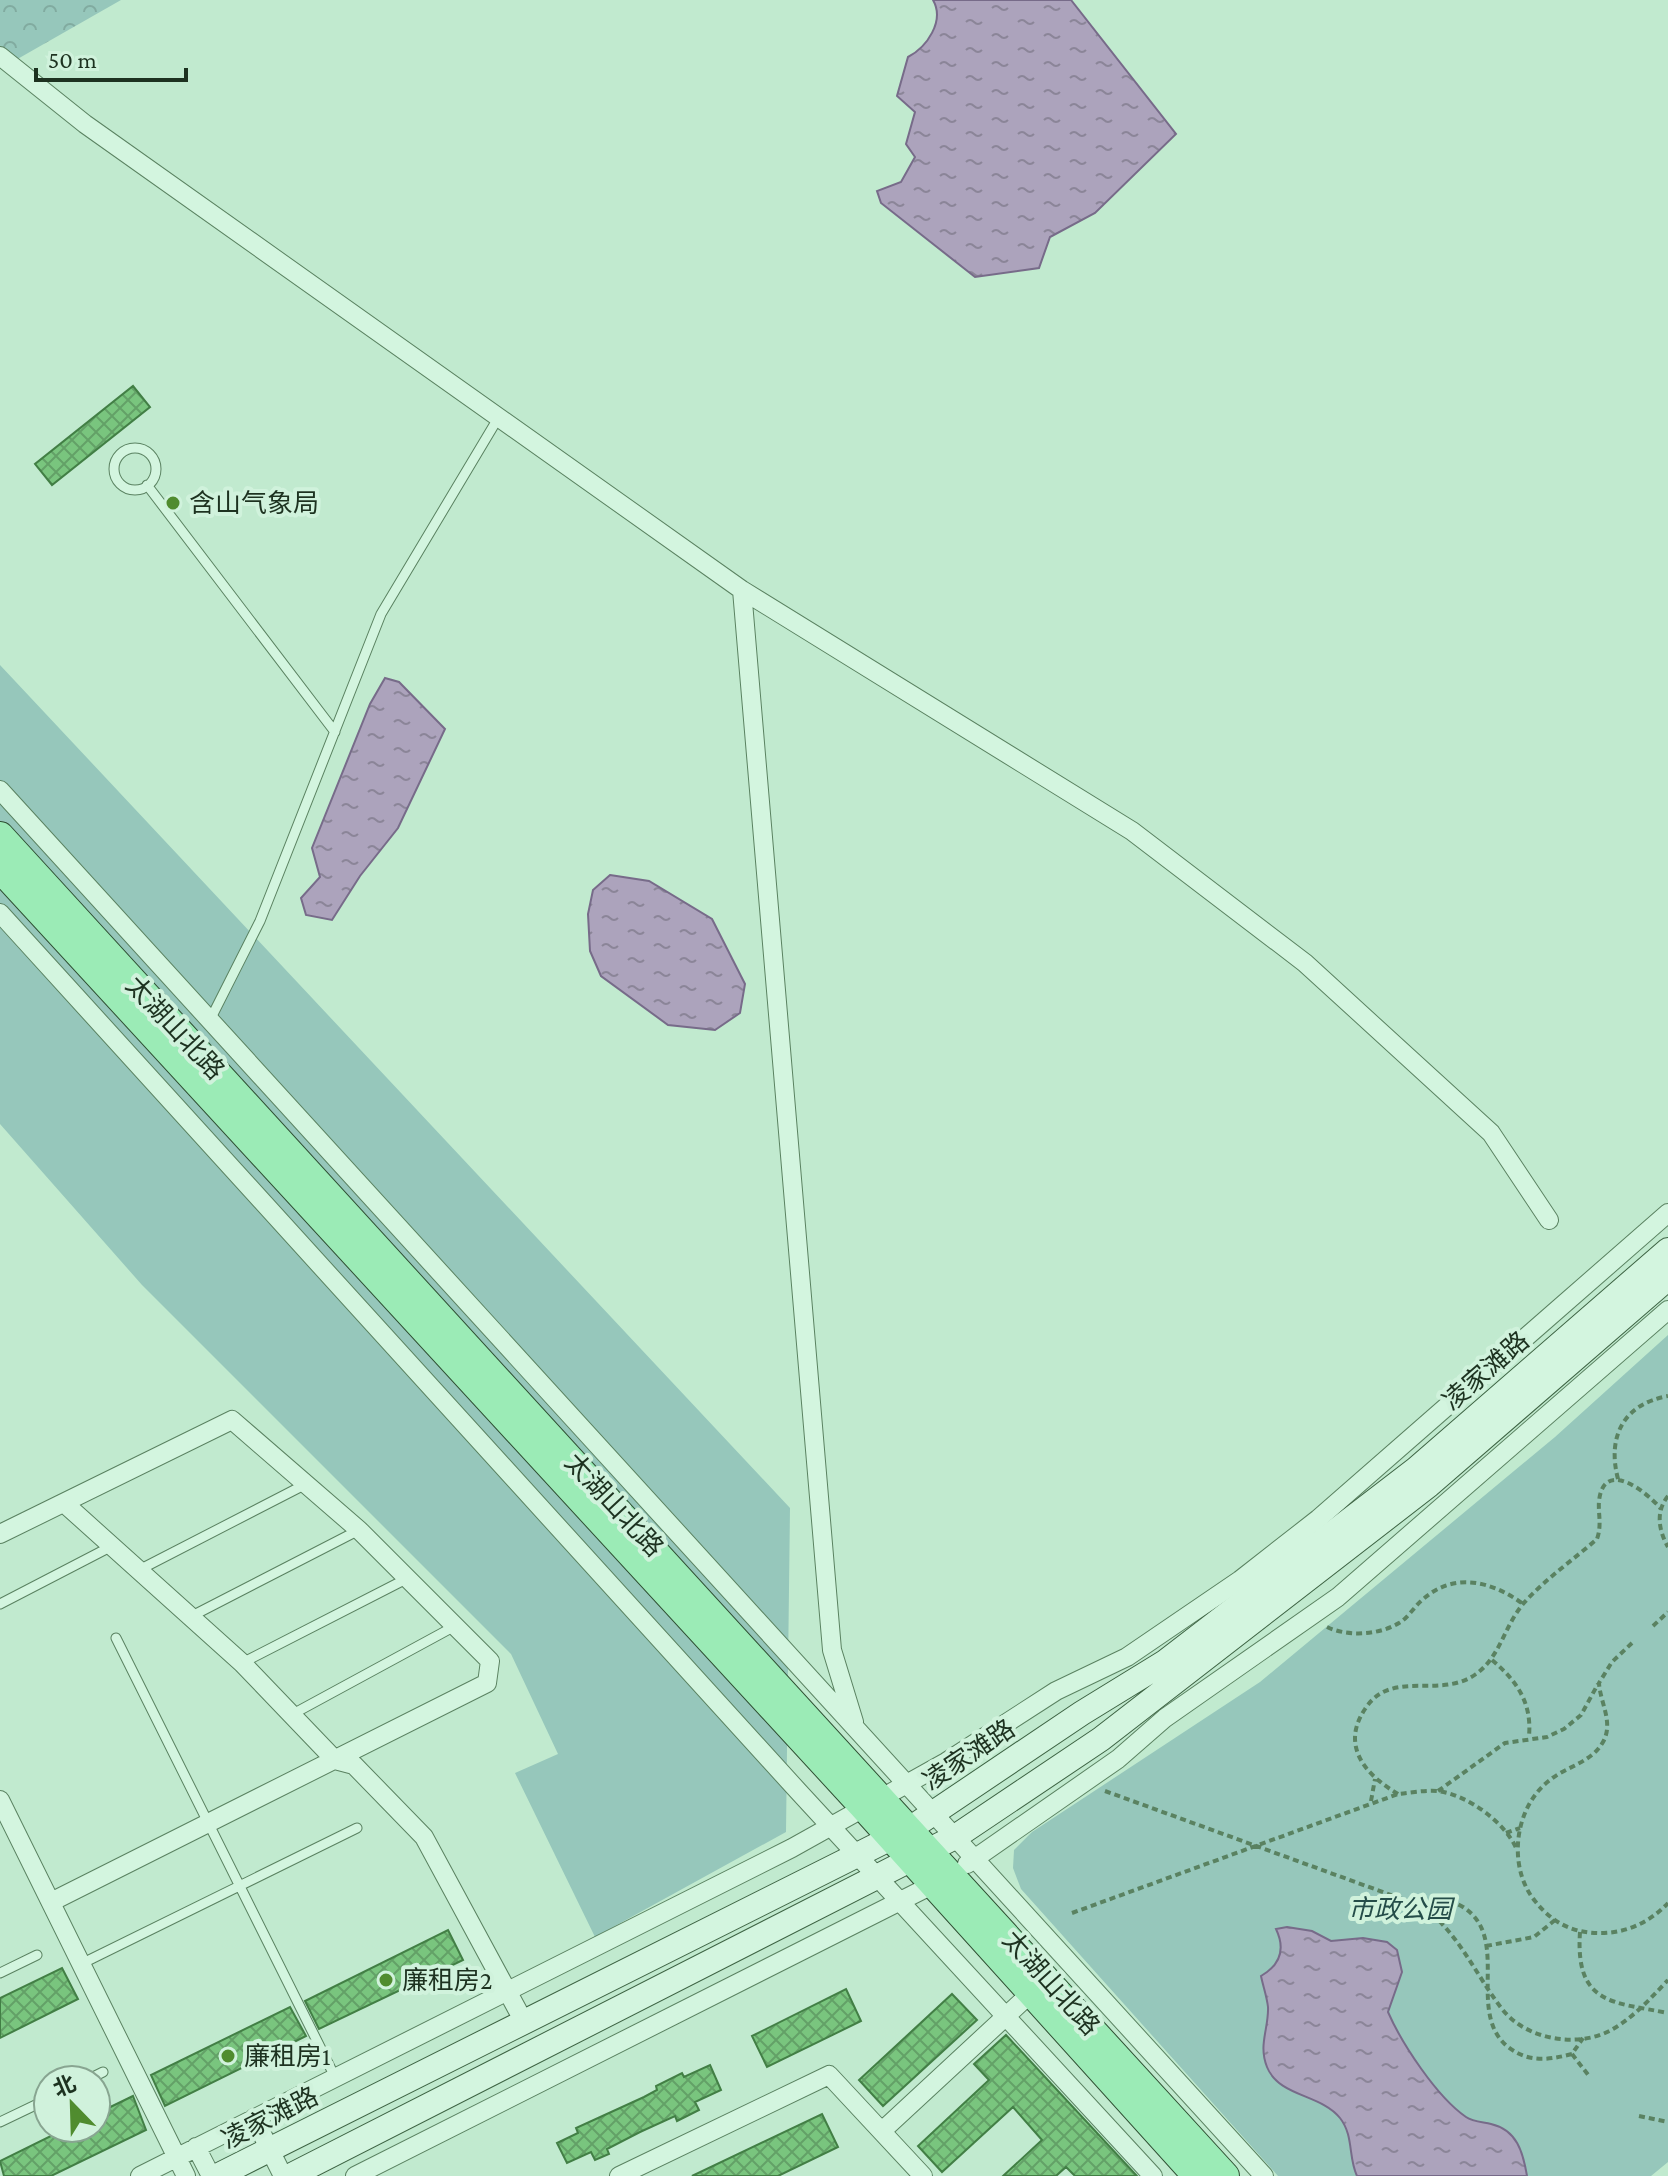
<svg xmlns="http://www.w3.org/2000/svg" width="1668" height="2176" viewBox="0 0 1668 2176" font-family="'Crimson Pro','Noto Sans SC',serif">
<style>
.forest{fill:url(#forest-crowns)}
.park{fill:#96c7bb}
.water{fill:url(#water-ripples);stroke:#776b89;stroke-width:2}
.building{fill:url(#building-cross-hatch);stroke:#427f45;stroke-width:2}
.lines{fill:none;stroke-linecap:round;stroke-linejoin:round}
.lane-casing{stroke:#5a8261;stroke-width:11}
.street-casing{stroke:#5a8261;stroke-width:20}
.secondary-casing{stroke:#3d6343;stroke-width:26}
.primary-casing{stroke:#2e4f32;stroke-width:30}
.path{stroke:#5a8261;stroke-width:4;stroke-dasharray:6 4;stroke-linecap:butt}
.lane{stroke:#d3f5df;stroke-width:9}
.street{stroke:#d3f5df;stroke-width:18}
.secondary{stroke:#d3f5df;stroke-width:24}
.primary{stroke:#9bebb6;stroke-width:28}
.poi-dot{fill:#508c2f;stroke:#d0f2dc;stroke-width:3}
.labels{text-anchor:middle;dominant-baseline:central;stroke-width:8;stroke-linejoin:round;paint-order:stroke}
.poi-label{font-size:26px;fill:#1d3220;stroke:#d0f2dc;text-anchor:start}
.street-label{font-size:26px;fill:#1d3220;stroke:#d0f2dc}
.park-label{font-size:26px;font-style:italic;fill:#254d49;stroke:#d0f2dc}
</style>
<defs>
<pattern id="forest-crowns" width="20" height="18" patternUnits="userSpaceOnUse" patternTransform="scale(2)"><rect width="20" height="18" fill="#96c7bb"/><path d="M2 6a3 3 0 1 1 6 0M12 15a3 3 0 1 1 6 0" fill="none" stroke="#81aba0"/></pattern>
<pattern id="water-ripples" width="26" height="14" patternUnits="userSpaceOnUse" patternTransform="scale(2)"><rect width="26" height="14" fill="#aca3bc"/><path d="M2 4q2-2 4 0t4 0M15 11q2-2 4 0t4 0" fill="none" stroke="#8b8598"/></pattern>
<pattern id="building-cross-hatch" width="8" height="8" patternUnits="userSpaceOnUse" patternTransform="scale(2)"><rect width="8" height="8" fill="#79c57e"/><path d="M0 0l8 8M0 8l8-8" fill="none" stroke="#63a167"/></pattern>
</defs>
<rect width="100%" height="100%" fill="#c1eacf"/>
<!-- forest -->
<path class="forest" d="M 0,0 L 121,0 L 0,69 Z"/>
<!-- park -->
<path class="park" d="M 0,665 L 790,1508 L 786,1832 L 595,1937 L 515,1773 L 558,1754 L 511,1654 L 142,1285 L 0,1124 Z
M 1668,1335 L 1668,2162 L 1651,2176 L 1278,2176 L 1021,1889 L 1013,1868 L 1014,1850 L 1032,1832 L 1260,1682 L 1555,1437 Z"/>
<!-- water -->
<path class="water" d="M 933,0 L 1071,0 L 1176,134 L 1095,213 L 1050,237 L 1039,268 L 975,277 L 881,203 L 877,191 L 901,182 L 915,157 L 906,144 L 915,112 L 897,96 L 908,57 C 927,47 945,21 933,0 Z
M 385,678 L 399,682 L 445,729 L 398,828 L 360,876 L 332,920 L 306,915 L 301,898 L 320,877 L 312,848 L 370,704 Z
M 610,875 L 649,881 L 712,919 L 745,984 L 740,1013 L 715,1030 L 668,1025 L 601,976 L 590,951 L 588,914 L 593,890 Z
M 1287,1927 L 1312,1931 L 1331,1941 L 1363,1938 L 1387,1942 L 1397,1950 L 1402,1972 L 1388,2012 C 1402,2044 1437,2097 1466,2117 C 1473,2122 1483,2122 1491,2124 C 1517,2130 1523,2152 1527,2176 L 1357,2176 C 1348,2157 1354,2136 1340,2118 C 1321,2094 1279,2097 1267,2067 C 1258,2045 1269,2028 1268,2007 C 1267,1997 1263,1986 1261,1976 C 1280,1965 1286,1950 1276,1929 Z"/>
<!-- building -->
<path class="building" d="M 133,386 L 150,407 L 52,485 L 35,464 Z
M 448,1930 L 463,1960 L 319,2029 L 305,2001 Z
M 62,1968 L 78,1999 L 0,2038 L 0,1998 Z
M 846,1989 L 861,2021 L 767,2067 L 752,2036 Z
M 952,1994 L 977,2020 L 883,2106 L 859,2080 Z
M 290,2007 L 306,2036 L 165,2106 L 151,2075 Z
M 1006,2035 L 1137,2176 L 1075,2176 L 1066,2167 L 1056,2176 L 1003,2176 L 1042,2140 L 1013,2107 L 942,2172 L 918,2146 L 989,2080 L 974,2064 Z
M 710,2065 L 721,2090 L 695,2102 L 699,2110 L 677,2121 L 675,2116 L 640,2132 L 607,2149 L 609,2154 L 595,2160 L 591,2152 L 567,2163 L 557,2143 L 578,2133 L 576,2128 L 644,2097 L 657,2090 L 656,2086 L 682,2073 L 684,2077 Z
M 133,2096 L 146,2130 L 51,2176 L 4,2176 L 0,2161 L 67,2128 L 96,2128 L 96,2114 Z
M 822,2114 L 838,2147 L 778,2176 L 692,2176 Z"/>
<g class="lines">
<defs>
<path id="lane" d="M114 469a21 21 0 1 1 42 0a21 21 0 1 1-42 0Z
M 147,485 L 335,732
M 210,1020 L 260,921 L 381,614 L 500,415
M 139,1570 L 306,1484
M 0,1604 L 112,1546
M 190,1617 L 359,1530
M 116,1638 L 335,2077
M 242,1663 L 408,1578
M 291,1715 L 455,1626
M 81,1964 L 357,1828
M 0,1973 L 37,1955
M 87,2080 L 103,2072
M 0,2122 L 48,2099"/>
<path id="street" d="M 0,56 L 85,124 L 742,590 L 1132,831 L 1305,963 L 1491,1133 L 1549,1220
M 742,590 L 832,1650 L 854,1722
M 0,790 L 1264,2176
M 0,913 L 798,1791 L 1153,2176
M 64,1503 L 242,1663 L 335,1760 L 354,1765 L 424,1837 L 524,2022
M 0,1534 L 232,1420 L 359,1530 L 490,1661 L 487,1683 L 51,1902
M 0,1800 L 186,2176
M 967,1864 L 1118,1759 L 1165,1718 L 1338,1597 L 1668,1310
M 254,2118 L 283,2176
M 882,2131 L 1031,1993
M 196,2147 L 211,2176
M 140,2176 L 792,1848 L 946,1762 L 1056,1691 L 1127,1657 L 1240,1580 L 1318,1519 L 1668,1213
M 355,2176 L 942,1880
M 619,2176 L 829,2075 L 923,2176"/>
<path id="secondary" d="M 217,2176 L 911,1828 L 1082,1713 L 1165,1662 L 1416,1469 L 1668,1250
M 290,2176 L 955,1837 L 1101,1739 L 1429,1485 L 1668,1278"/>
<path id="primary" d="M 0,836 L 1225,2176
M 0,868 L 864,1807 L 1197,2176"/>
</defs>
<!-- lane casing -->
<use href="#lane" class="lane-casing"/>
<!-- street casing -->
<use href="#street" class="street-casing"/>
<!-- secondary casing -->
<use href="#secondary" class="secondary-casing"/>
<!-- primary casing -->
<use href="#primary" class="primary-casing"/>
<!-- path -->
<path class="path" d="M 1618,1479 C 1607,1437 1623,1404 1668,1396
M 1668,1496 C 1655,1512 1659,1531 1668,1547
M 1653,1626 L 1668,1612
M 1327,1627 C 1348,1637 1379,1635 1399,1623 C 1408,1618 1414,1607 1421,1601 C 1453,1571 1492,1581 1523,1604
M 1632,1643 L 1612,1662 L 1599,1683 C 1600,1702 1614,1723 1603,1742 C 1591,1763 1567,1766 1550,1780 C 1514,1807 1507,1867 1535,1901 C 1553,1924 1575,1934 1604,1933 C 1629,1932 1651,1921 1668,1903
M 1492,1660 C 1517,1681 1532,1703 1529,1736
M 1105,1791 L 1424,1907 C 1461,1937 1474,1972 1502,2009 C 1526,2040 1579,2049 1613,2029 C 1635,2016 1651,1998 1668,1980
M 1438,1791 L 1505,1743 L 1547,1737 L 1564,1729 L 1581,1715 L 1598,1684
M 1398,1794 C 1378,1782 1355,1764 1355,1738 C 1355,1728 1359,1718 1365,1709 C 1391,1668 1440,1700 1476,1674 C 1500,1657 1504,1627 1523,1604 C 1544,1580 1573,1560 1597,1539 C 1602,1525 1598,1514 1599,1501 C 1604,1457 1648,1493 1661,1509
M 1371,1801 L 1375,1779
M 1506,1833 L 1520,1828
M 1409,1901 C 1426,1900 1448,1898 1463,1907 C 1512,1938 1465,2012 1508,2047 C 1529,2063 1548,2060 1572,2054 L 1583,2038
M 1072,1913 L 1398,1794 C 1410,1793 1424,1790 1437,1791 C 1467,1794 1506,1823 1517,1850
M 1580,1932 C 1575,2005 1613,2002 1668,2013
M 1486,1946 L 1534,1937 L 1555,1920
M 1572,2054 L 1589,2076
M 1639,2116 L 1668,2122"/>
<!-- lane -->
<use href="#lane" class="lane"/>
<!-- street -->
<use href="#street" class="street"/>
<!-- secondary -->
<use href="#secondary" class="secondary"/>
<!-- primary -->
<use href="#primary" class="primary"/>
</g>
<!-- markers -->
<g class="poi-dot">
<circle cx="173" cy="503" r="8"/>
<circle cx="386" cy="1980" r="8"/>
<circle cx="228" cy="2056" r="8"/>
</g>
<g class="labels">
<!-- poi labels -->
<g class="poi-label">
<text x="189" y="503">含山气象局</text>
<text x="402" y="1980">廉租房2</text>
<text x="244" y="2056">廉租房1</text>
</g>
<!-- street labels -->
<g class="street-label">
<text transform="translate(175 1028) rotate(47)">太湖山北路</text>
<text transform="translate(1486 1371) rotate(-41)">凌家滩路</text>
<text transform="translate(614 1505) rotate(47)">太湖山北路</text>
<text transform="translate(969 1755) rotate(-34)">凌家滩路</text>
<text transform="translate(1051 1983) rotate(48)">太湖山北路</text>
<text transform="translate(270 2118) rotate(-27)">凌家滩路</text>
</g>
<!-- park labels -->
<g class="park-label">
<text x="1400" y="1909">市政公园</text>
</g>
</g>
<!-- north arrow -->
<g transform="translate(72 2104) rotate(337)"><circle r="38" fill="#d0f2dc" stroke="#88a591" stroke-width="2"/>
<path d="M0-6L14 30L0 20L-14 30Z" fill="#508c2f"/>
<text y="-12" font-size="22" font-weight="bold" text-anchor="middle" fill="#1d3220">北</text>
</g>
<!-- scale -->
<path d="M36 68v12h150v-12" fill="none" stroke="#1d3220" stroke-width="4"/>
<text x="48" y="68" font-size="24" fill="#1d3220" stroke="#d0f2dc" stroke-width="6" paint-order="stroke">50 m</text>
</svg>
